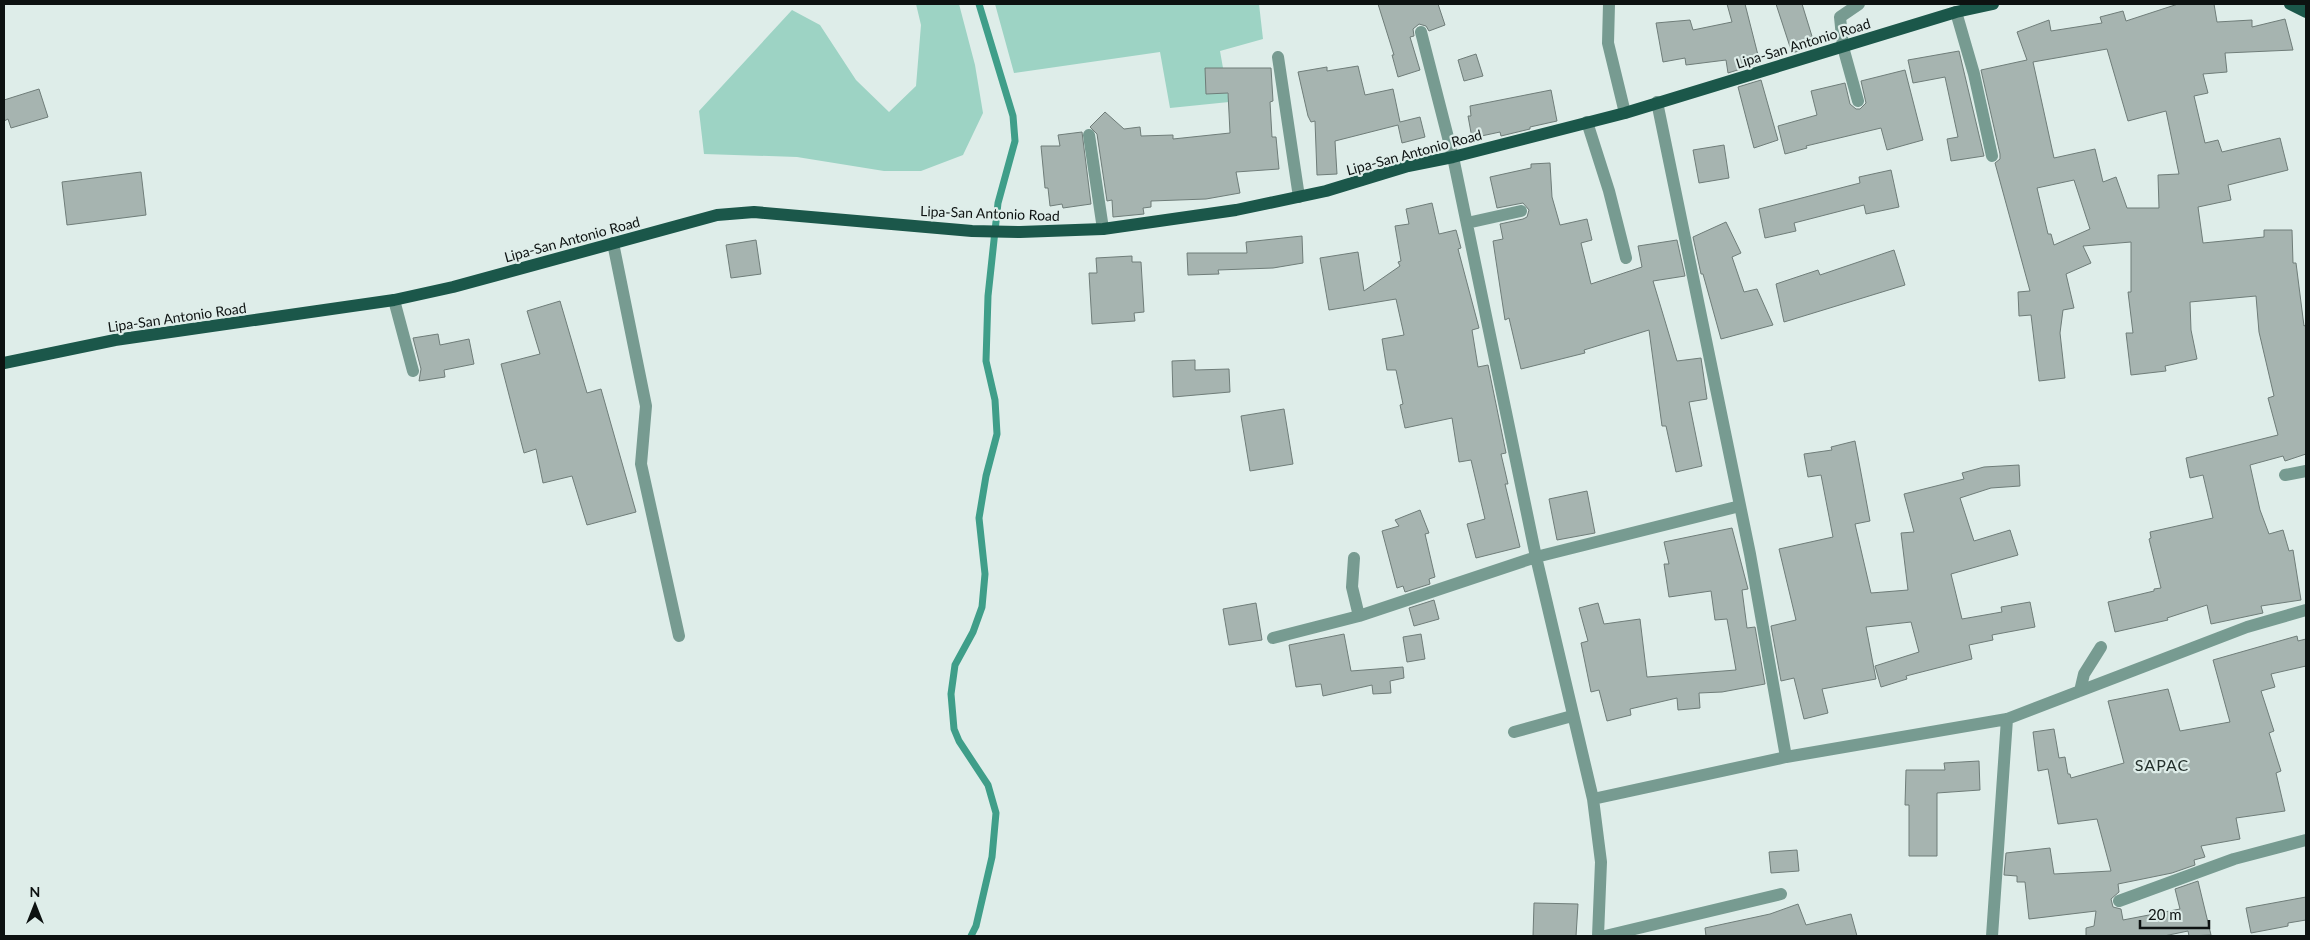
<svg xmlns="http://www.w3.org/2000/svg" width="2310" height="940" viewBox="0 0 2310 940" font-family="Lato,sans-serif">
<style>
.green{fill:#9dd3c4}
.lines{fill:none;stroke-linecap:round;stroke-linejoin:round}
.stream{stroke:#3f9e89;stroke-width:7}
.building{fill:#a6b4b0;stroke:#6f7d79;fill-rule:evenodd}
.minor{stroke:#779b91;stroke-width:12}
.major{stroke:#1b574a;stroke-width:12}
.labels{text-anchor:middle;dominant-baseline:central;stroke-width:4.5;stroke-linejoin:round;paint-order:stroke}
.street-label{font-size:14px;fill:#0d1211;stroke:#deede9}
.quarter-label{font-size:16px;letter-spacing:1px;fill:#232f2b;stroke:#deede9}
</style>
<rect width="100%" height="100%" fill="#deede9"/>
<!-- green -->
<path class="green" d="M 916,4 L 959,4 L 975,65 L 983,113 L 963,155 L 921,171 L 884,171 L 797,157 L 704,154 L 699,111 L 792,10 L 820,25 L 856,80 L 889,112 L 916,86 L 921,25 Z
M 995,4 L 1259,4 L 1263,39 L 1220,51 L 1229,102 L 1170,108 L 1160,52 L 1014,73 Z"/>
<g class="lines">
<!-- stream -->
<path class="stream" d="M 971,936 L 976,926 L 992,857 L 996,813 L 988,785 L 959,741 L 954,729 L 951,694 L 955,665 L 973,632 L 982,607 L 985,574 L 979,518 L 986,476 L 997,434 L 995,400 L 986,361 L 988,296 L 998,203 L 1015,141 L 1013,116 L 979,4"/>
</g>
<!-- building -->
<path class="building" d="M 1378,4 L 1438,4 L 1445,25 L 1429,31 L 1426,26 L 1419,24 L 1413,29 L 1414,36 L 1410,37 L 1420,70 L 1398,77 L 1392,55 L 1394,55 Z
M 1727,4 L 1745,4 L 1760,63 L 1728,73 L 1726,60 L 1686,65 L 1685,58 L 1663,62 L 1656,23 L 1690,20 L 1693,30 L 1732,22 Z
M 1776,4 L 1802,4 L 1815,46 L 1792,53 Z
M 2178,4 L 2214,4 L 2217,22 L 2252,20 L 2252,27 L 2285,19 L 2293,50 L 2225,53 L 2227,72 L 2203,74 L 2208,93 L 2194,96 L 2205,143 L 2218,140 L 2222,152 L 2280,138 L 2288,170 L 2228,185 L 2231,200 L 2198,207 L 2203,243 L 2264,237 L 2264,230 L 2292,230 L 2293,263 L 2296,263 L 2304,326 L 2306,325 L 2306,454 L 2285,461 L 2283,456 L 2250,465 L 2260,510 L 2269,534 L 2283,530 L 2289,551 L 2293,550 L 2301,600 L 2261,606 L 2263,613 L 2211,624 L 2207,605 L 2167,618 L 2168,620 L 2115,632 L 2108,602 L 2154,591 L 2154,589 L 2161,588 L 2149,539 L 2151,538 L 2150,532 L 2213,518 L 2203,475 L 2190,478 L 2186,458 L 2278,435 L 2268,398 L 2274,396 L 2259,332 L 2256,296 L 2190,302 L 2191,330 L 2197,359 L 2165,366 L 2166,371 L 2131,375 L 2126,333 L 2133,333 L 2128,292 L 2131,292 L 2131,242 L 2083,246 L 2091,263 L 2066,274 L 2074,308 L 2063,310 L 2060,333 L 2065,378 L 2039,381 L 2031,315 L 2019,316 L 2018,292 L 2030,291 L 1995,163 L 2000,159 L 2000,154 L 1981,70 L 2027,60 L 2017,32 L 2049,20 L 2051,31 L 2102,23 L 2100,17 L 2123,11 L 2126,21 ZM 2107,49 L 2128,121 L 2166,111 L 2179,174 L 2158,175 L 2159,208 L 2127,208 L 2116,177 L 2103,182 L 2095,149 L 2054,158 L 2033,62 ZM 2074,180 L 2090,229 L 2054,245 L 2051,234 L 2048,234 L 2037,188 Z
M 1959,51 L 1984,156 L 1951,161 L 1947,139 L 1958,137 L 1945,77 L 1913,83 L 1908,60 Z
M 1476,54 L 1483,76 L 1464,81 L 1458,60 Z
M 1358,66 L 1365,95 L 1393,89 L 1400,122 L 1420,117 L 1425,137 L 1402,143 L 1398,125 L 1335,141 L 1337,174 L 1317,175 L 1315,121 L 1311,122 L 1308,116 L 1298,72 L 1327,67 L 1327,71 Z
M 1205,68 L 1271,68 L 1273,101 L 1270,102 L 1272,137 L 1276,137 L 1279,169 L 1236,172 L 1240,193 L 1206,199 L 1151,201 L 1151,207 L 1143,208 L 1144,214 L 1113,217 L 1112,200 L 1107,201 L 1097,134 L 1090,127 L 1105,112 L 1124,129 L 1140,127 L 1141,136 L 1173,135 L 1173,139 L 1230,133 L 1228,93 L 1206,94 Z
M 1905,70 L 1923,140 L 1887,150 L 1881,128 L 1806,146 L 1807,148 L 1785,154 L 1778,126 L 1817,115 L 1811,91 L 1845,83 L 1850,104 L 1856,109 L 1860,109 L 1866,103 L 1861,81 Z
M 1761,80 L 1778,140 L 1754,148 L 1738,87 Z
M 39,89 L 48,117 L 11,128 L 8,119 L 4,121 L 4,100 Z
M 1551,90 L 1557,121 L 1530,127 L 1530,129 L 1501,136 L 1500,132 L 1472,138 L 1468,116 L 1471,116 L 1470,106 Z
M 1082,132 L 1091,204 L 1063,208 L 1062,204 L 1050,206 L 1048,188 L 1045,188 L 1041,146 L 1060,146 L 1058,135 Z
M 1724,145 L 1729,178 L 1699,183 L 1693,150 Z
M 1550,163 L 1552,197 L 1560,225 L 1587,219 L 1592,240 L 1581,243 L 1591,284 L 1642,267 L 1638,246 L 1677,240 L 1685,276 L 1653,281 L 1677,361 L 1701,358 L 1707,399 L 1689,402 L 1702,466 L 1676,472 L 1666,426 L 1662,426 L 1649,330 L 1584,350 L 1585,353 L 1521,369 L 1509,318 L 1505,320 L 1493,241 L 1503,239 L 1500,224 L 1523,219 L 1527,217 L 1529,210 L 1523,203 L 1497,208 L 1490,177 L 1531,168 L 1531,164 Z
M 1891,170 L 1899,207 L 1866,214 L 1864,205 L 1794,223 L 1796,231 L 1765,238 L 1759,209 L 1860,183 L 1859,177 Z
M 141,172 L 146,215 L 67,225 L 62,182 Z
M 1432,203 L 1439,234 L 1456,230 L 1461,248 L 1458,249 L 1479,328 L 1472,330 L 1478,367 L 1488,365 L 1506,453 L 1501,454 L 1508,484 L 1505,484 L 1520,547 L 1476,558 L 1467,524 L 1485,519 L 1471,460 L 1459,462 L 1452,418 L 1405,428 L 1400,405 L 1403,404 L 1396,370 L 1387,370 L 1382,339 L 1404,335 L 1396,299 L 1329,310 L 1320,258 L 1358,252 L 1364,291 L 1400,266 L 1398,262 L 1401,261 L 1395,226 L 1409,224 L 1406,209 Z
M 1726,222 L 1741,253 L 1732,257 L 1744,292 L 1757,289 L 1773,325 L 1721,339 L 1703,274 L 1701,274 L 1693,237 Z
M 1302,236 L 1303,263 L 1273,268 L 1218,270 L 1219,274 L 1188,275 L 1187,253 L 1247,253 L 1246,242 Z
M 756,240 L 761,274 L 731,278 L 726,245 Z
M 1894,250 L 1905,285 L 1784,322 L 1776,284 L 1818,270 L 1820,275 Z
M 1132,256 L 1132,262 L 1141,262 L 1144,312 L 1134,313 L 1135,321 L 1092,324 L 1089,273 L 1097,273 L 1096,258 Z
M 560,301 L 587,393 L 601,389 L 636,512 L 587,525 L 572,476 L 543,483 L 536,449 L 524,453 L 501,364 L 540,354 L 527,311 Z
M 438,334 L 440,345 L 469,339 L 474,364 L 444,370 L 445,377 L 419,381 L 421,369 L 413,338 Z
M 1195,360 L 1195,370 L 1229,369 L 1230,392 L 1173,397 L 1172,361 Z
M 1284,409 L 1293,464 L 1250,471 L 1241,416 Z
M 1855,441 L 1870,521 L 1855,524 L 1871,593 L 1908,590 L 1901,533 L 1914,532 L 1904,494 L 1964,479 L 1962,473 L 1984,467 L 2019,465 L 2020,486 L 1991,488 L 1960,498 L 1974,541 L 2010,530 L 2018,555 L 1951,574 L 1962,619 L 2002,612 L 2001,607 L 2030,602 L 2035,627 L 1992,635 L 1993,640 L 1969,645 L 1972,659 L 1906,676 L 1907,679 L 1881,687 L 1875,666 L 1919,652 L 1911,622 L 1866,627 L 1876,679 L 1822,689 L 1828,713 L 1804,719 L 1794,678 L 1781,681 L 1771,626 L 1796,620 L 1779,549 L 1833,537 L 1821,475 L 1808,477 L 1804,454 L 1832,450 L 1831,447 Z
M 1587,491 L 1595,533 L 1557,540 L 1549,499 Z
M 1420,510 L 1429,533 L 1425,534 L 1435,577 L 1429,579 L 1430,584 L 1405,592 L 1403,586 L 1397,588 L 1382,531 L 1399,526 L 1395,520 Z
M 1732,528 L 1748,589 L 1742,590 L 1747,628 L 1755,627 L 1765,684 L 1722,692 L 1699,693 L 1700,708 L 1678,710 L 1677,698 L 1630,709 L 1631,715 L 1607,721 L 1599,690 L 1591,692 L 1581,643 L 1588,641 L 1579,608 L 1598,603 L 1604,624 L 1640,619 L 1647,677 L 1736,670 L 1727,619 L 1715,620 L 1711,591 L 1669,597 L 1664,564 L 1669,564 L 1664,542 Z
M 1434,600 L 1439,619 L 1414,626 L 1409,608 Z
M 1256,603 L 1262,640 L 1229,645 L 1223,609 Z
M 1344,634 L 1351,671 L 1403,667 L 1404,678 L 1390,681 L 1391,693 L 1373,694 L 1372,685 L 1323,696 L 1321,684 L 1296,687 L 1289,645 Z
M 1421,634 L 1425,659 L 1407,662 L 1403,637 Z
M 2297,636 L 2298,641 L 2306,639 L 2306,666 L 2271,674 L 2275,687 L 2261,691 L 2274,731 L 2269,733 L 2281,771 L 2276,773 L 2285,811 L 2236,818 L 2240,839 L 2201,846 L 2205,857 L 2194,860 L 2195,865 L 2172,873 L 2118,884 L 2119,892 L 2111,899 L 2113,907 L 2121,909 L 2123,920 L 2180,909 L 2175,889 L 2198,881 L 2211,935 L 2189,936 L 2188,931 L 2164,936 L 2086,936 L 2086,928 L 2094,926 L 2096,911 L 2029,919 L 2025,882 L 2017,882 L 2017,876 L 2004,875 L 2006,853 L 2050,848 L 2054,874 L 2111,871 L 2097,819 L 2058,824 L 2048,769 L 2038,771 L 2033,732 L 2054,729 L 2059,758 L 2065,757 L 2068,774 L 2070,774 L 2071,778 L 2124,763 L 2108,701 L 2168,689 L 2180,731 L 2230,722 L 2213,660 Z
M 1979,761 L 1980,790 L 1937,793 L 1937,856 L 1909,856 L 1909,805 L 1905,805 L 1906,770 L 1945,770 L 1944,763 Z
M 1797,850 L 1799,871 L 1771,873 L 1769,852 Z
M 2306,897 L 2306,920 L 2288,923 L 2288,926 L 2251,933 L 2246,908 Z
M 1534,903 L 1578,904 L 1576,936 L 1533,936 Z
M 1798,904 L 1806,925 L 1851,914 L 1857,936 L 1706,936 L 1705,928 L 1770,914 Z"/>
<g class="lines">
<!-- minor -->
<path class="minor" d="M 1609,4 L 1608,43 L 1625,113
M 1956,12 L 1974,74 L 1992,156
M 1421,32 L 1453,157 L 1536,557 L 1593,799 L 1601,862 L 1598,936
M 1278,57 L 1299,197
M 1858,101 L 1843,47 L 1840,17 L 1859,4
M 1657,102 L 1750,554 L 1786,757 L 2007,719 L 2247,627 L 2306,610
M 1587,122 L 1609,191 L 1626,258
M 1089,135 L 1103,229
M 1467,223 L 1521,211
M 613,243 L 646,406 L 641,464 L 679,636
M 394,300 L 413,371
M 2285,475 L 2306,471
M 1354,558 L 1352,587 L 1359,616
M 1273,638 L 1359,616 L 1536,557 L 1740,506
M 2080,691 L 2084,674 L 2101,647
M 1514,732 L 1572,716
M 1593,799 L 1786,757
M 2119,901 L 2234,859 L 2306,840
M 1605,936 L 1781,894
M 1992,936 L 2007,719"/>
<!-- major -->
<path class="major" d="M 2290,4 L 2306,12
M 4,363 L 115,340 L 394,300 L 453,287 L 717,215 L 754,212 L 972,231 L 1020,232 L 1103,229 L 1236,210 L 1326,191 L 1408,166 L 1453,157 L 1625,113 L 1956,12 L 1993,4"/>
</g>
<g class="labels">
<!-- street labels -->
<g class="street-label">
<text transform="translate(1803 43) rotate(-17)">Lipa-San Antonio Road</text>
<text transform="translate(1414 152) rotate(-15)">Lipa-San Antonio Road</text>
<text transform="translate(990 213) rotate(2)">Lipa-San Antonio Road</text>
<text transform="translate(572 239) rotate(-15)">Lipa-San Antonio Road</text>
<text transform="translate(177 317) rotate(-8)">Lipa-San Antonio Road</text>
</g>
<!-- quarter labels -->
<g class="quarter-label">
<text x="2162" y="764">SAPAC</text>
</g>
</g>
<!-- border -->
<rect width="2310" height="940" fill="none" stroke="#0d1211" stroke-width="10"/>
<!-- north arrow -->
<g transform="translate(35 905)" stroke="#deede9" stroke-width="4" paint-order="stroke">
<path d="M0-4L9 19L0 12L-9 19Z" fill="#0d1211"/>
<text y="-8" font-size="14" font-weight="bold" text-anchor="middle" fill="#0d1211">N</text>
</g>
<!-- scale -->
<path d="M2140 920v8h69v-8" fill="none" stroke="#0d1211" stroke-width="2.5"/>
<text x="2148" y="920" font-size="15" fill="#0d1211" stroke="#deede9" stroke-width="4" paint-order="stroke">20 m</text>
</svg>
